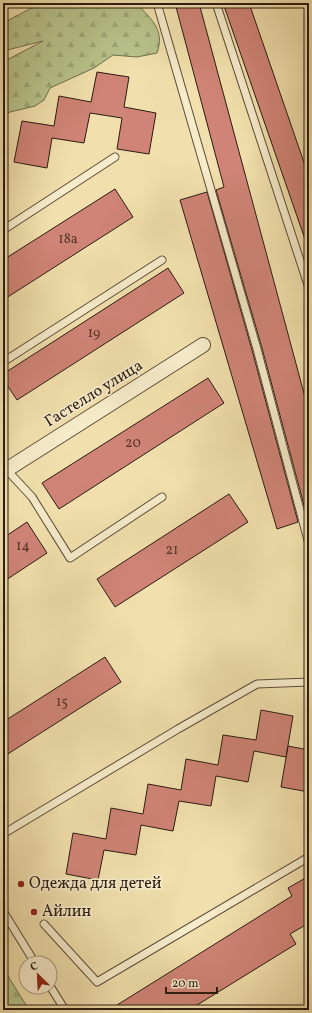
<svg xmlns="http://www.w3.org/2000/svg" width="312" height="1013" viewBox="0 0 312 1013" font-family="Vollkorn,serif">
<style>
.forest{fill:url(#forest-firs);stroke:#716f4e}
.building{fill:#d08477;stroke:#2a1b11}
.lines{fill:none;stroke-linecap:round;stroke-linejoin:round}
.lane-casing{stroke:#5c4c38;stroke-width:9}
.street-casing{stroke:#5c4c38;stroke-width:16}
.lane{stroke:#f6ebca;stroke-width:7}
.street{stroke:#f6ebca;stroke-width:14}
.poi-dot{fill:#8f2418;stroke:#f6ebca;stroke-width:1.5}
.labels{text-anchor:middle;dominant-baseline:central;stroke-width:3.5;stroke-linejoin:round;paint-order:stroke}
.number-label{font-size:14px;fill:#54352a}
.street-label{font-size:16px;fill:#2a1b11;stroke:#f6ebca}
.poi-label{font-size:16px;fill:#2a1b11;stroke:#f6ebca;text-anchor:start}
</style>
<defs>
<pattern id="forest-firs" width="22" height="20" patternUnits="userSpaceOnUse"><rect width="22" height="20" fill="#b8c38b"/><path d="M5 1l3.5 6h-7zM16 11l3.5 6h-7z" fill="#9ea777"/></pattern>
</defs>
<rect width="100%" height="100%" fill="#f1e0ad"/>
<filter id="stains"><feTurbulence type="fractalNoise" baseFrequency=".005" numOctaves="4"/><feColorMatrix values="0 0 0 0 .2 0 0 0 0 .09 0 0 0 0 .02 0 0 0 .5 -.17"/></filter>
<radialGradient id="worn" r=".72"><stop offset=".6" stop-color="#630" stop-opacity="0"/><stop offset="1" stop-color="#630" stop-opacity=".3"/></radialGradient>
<!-- forest -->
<path class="forest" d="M 41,3 L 137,4 C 152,20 165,30 157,53 L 137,57 L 113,55 L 94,68 L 50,88 L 44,100 L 35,106 L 10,112 L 3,117 L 3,62 L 43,41 L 3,51 L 3,23 Z
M 3,968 L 29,1010 L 3,1010 Z"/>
<!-- building -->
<path class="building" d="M 175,3 L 199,3 L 309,412 L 308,520 L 262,348 L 216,190 L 224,187 Z
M 223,3 L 249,3 L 309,177 L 309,245 L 307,245 Z
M 97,72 L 129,77 L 124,107 L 156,113 L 149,154 L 117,149 L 122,118 L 90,113 L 84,143 L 52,138 L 47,168 L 14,162 L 22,121 L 54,126 L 59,96 L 91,102 Z
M 115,189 L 133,217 L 3,300 L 3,260 Z
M 207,192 L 252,350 L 298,522 L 277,529 L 180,200 Z
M 168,268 L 184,293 L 17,400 L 3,379 L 3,374 Z
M 208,378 L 224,403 L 59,509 L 42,483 Z
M 229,494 L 248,522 L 115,607 L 97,579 Z
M 27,522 L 47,553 L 3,582 L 3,538 Z
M 105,657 L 121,682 L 3,757 L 3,722 Z
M 261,710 L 293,716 L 286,757 L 254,751 L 248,782 L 216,776 L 211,806 L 179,801 L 173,831 L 141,825 L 136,855 L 104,850 L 98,880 L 66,874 L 73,833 L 106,839 L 111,808 L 143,814 L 148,784 L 181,790 L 186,759 L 218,765 L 223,735 L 256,740 Z
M 288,746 L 309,750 L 309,792 L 281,787 Z
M 309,876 L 309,923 L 290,934 L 296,944 L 189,1010 L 109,1010 L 292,896 L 288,888 Z"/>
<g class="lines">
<defs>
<path id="lane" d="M 157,3 L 257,349 L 309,544
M 216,3 L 309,288
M 3,230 L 115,157
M 3,362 L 162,260
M 5,468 L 32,497 L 70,558 L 162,497
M 3,834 L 178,729 L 257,684 L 309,682
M 3,911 L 35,963
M 44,924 L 97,982 L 309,857
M 50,986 L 65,1010"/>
<path id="street" d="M 3,472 L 203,345"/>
</defs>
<!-- lane casing -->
<use href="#lane" class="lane-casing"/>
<!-- street casing -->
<use href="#street" class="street-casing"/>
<!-- lane -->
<use href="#lane" class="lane"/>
<!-- street -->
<use href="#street" class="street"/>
</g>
<!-- markers -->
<g class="poi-dot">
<circle cx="21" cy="884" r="4"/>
<circle cx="34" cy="912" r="4"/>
</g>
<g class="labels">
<!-- number labels -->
<g class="number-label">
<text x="68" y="239">18а</text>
<text x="94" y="333">19</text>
<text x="133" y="443">20</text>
<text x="23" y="546">14</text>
<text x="172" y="550">21</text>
<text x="62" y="702">15</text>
</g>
<!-- street labels -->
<g class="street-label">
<text transform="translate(94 394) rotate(-32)">Гастелло улица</text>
</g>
<!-- poi labels -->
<g class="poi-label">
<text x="29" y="884">Одежда для детей</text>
<text x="42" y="912">Айлин</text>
</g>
</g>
<!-- margin -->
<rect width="312" height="1013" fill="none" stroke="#f1e0ad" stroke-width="16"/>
<rect x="4" y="4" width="304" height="1005" fill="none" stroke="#2a1b11" stroke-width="2"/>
<rect x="8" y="8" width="296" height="997" fill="none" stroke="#2a1b11"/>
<!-- north arrow -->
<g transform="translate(38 975) rotate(336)"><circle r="19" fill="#f6ebca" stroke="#a49880"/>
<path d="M0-3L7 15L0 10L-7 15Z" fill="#8f2418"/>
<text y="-6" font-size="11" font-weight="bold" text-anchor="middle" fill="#2a1b11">С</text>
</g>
<!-- scale -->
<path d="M166 987v6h51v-6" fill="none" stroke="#2a1b11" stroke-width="2"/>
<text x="172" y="987" font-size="12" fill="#2a1b11" stroke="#f6ebca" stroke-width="3" paint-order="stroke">20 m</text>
<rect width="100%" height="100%" filter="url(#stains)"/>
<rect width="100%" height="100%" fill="url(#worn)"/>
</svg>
